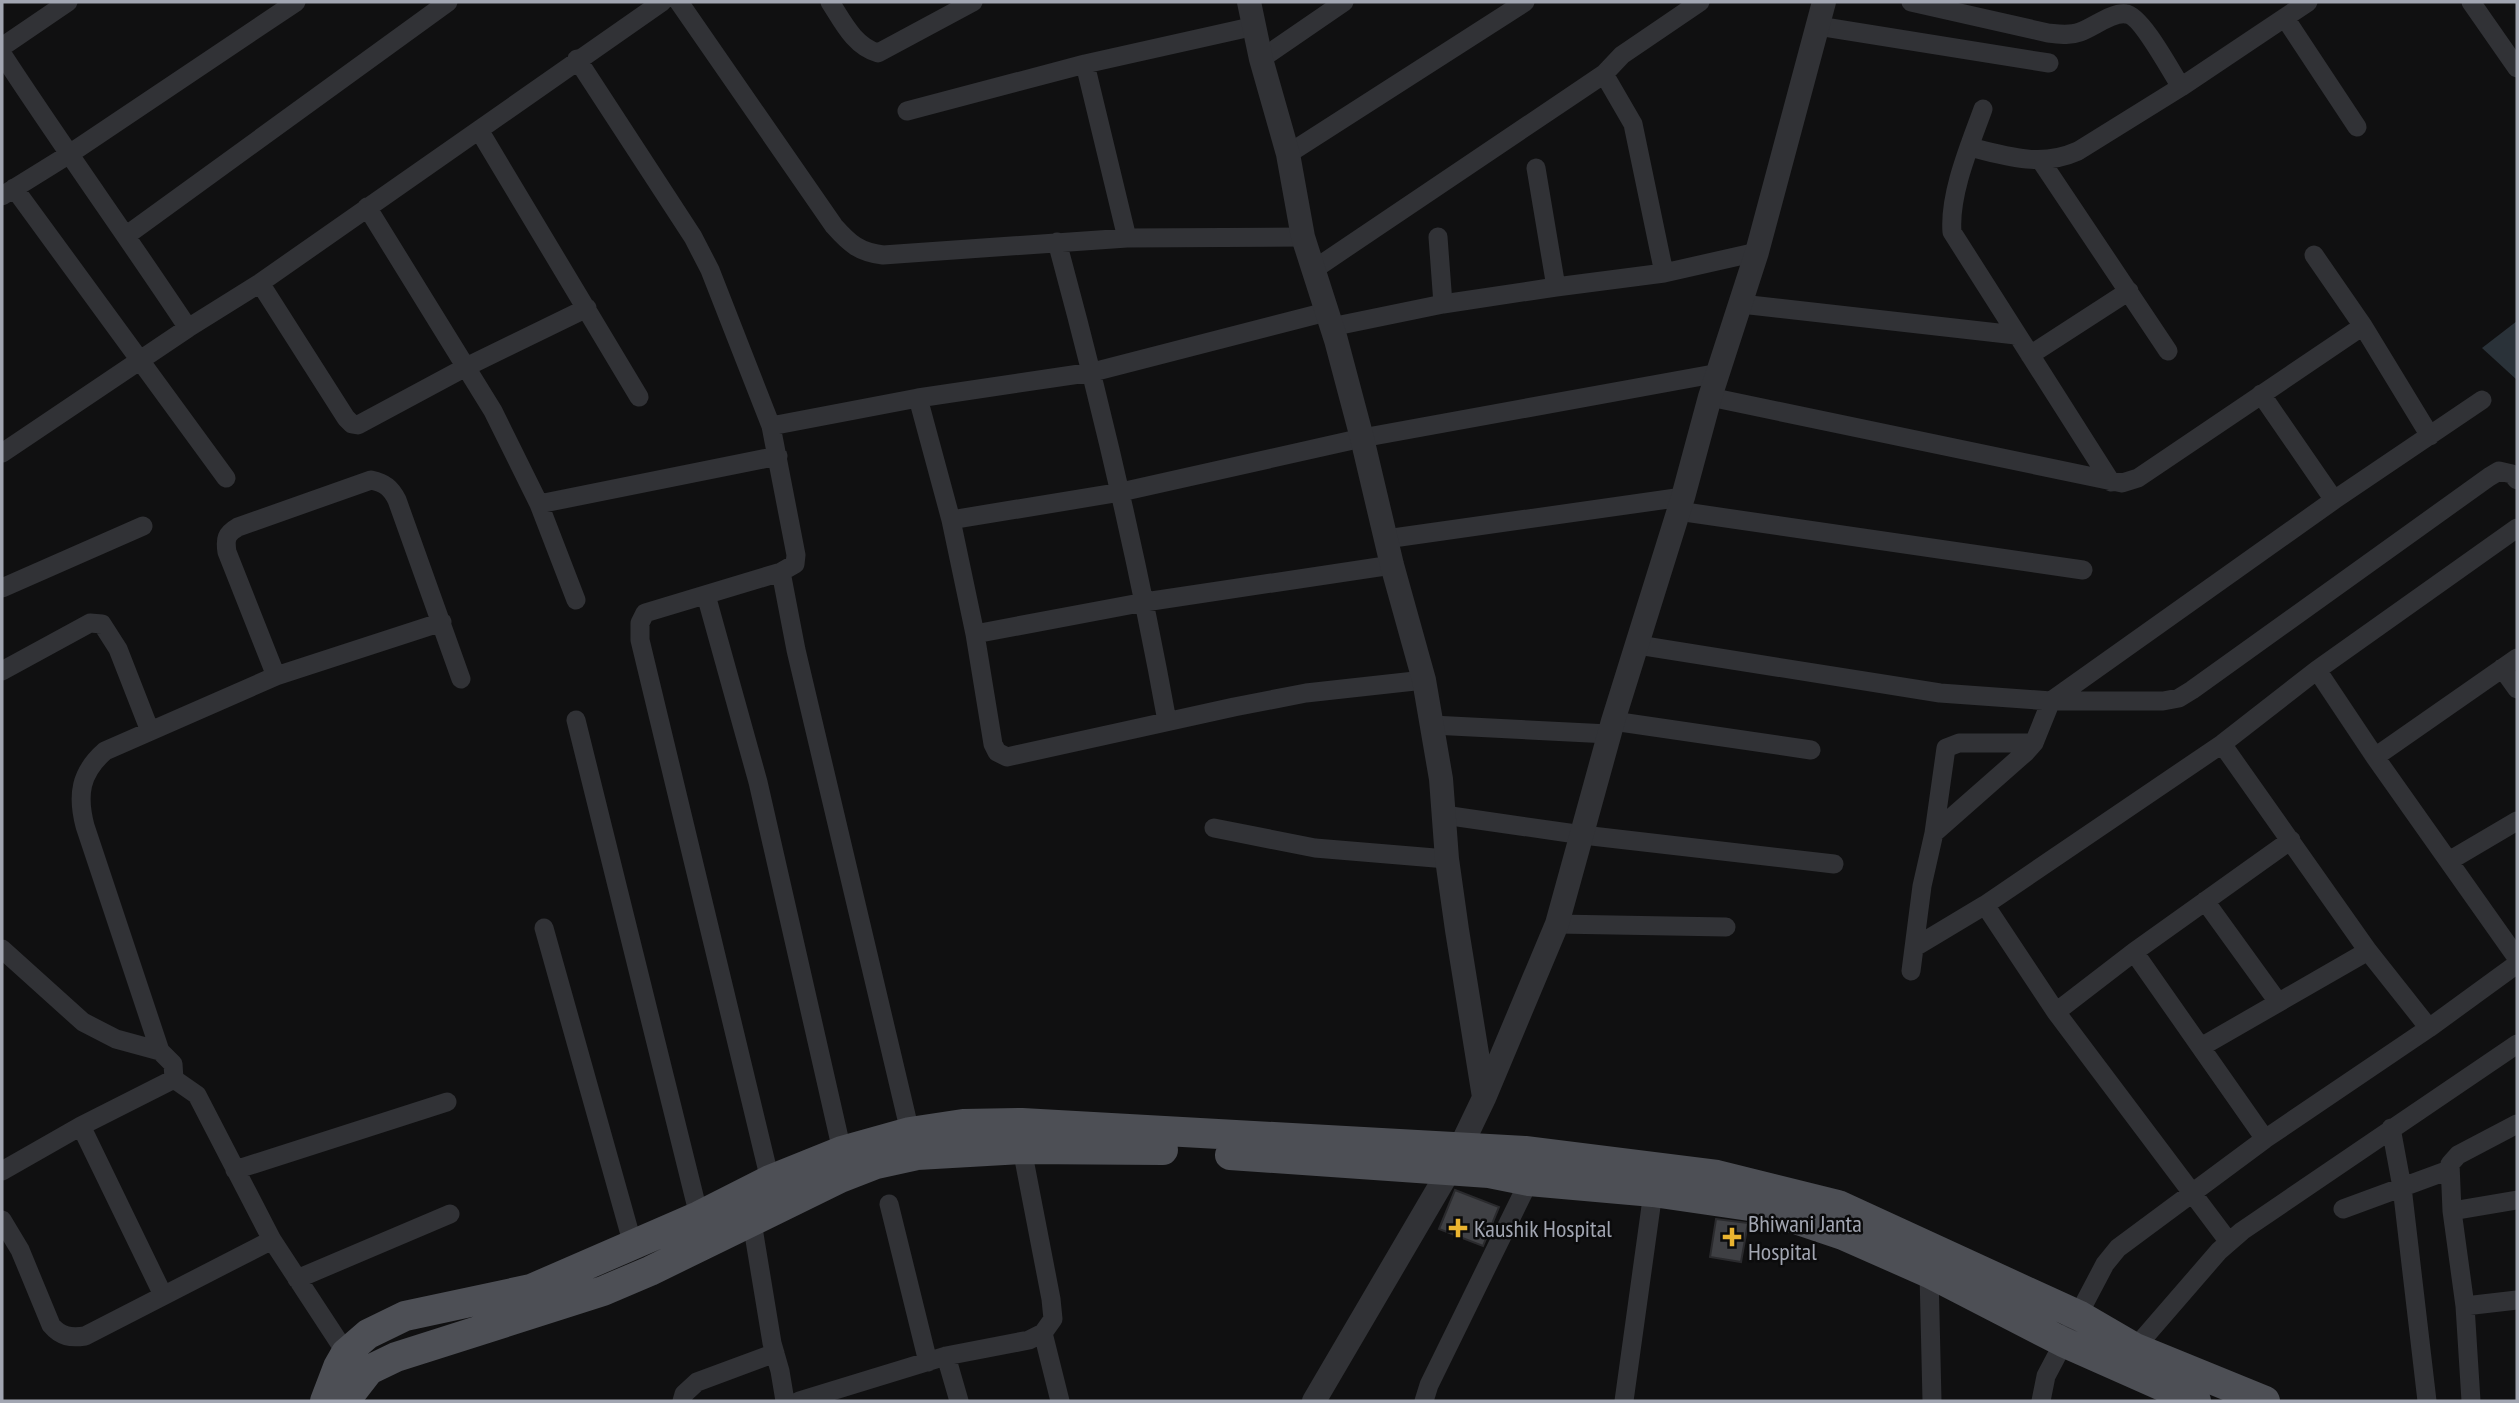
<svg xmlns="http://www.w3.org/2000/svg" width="2519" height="1403" viewBox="0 0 2519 1403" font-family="'PT Sans Narrow',sans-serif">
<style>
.water{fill:#2a3239}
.building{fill:#3f4044;stroke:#2a2a2d;stroke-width:2}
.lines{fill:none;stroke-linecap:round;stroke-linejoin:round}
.minor{stroke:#313236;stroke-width:19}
.tertiary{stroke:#313236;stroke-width:24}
.primary{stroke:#4d4f55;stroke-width:30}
.poi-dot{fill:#eab430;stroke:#0b0b0c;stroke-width:2.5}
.labels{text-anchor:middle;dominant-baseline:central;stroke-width:5;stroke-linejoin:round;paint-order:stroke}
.poi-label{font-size:24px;fill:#a2a6b2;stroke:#0b0b0c;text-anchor:start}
</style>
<rect width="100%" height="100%" fill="#101011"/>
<!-- water -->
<path class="water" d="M 2517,321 L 2517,380 L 2482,348 Z"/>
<!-- building -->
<path class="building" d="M 1455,1190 L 1499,1207 L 1483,1246 L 1439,1229 Z
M 1716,1219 L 1748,1223 L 1741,1262 L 1710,1257 Z"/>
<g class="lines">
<!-- minor -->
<path class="minor" d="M 679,2 L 834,226 C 850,244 859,252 883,255 L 1127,238 L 1303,237
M 830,2 C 843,22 854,46 878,53 L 973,2
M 1911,2 L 2048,33 C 2059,34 2069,36 2080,32 C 2094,27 2112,12 2126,14 C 2141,15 2172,73 2181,87
M 2471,2 L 2517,68
M 2285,18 L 2357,127
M 1818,26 L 2049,63
M 2,47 L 68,2
M 2,54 C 62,146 127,236 188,328
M 577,59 L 693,237 L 710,270 L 771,426
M 1261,59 L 1344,2
M 1085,64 L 1127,238
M 1604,74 L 1633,124 L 1664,273
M 1983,109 C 1970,145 1949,194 1952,232 L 2111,482
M 907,111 L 1085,64 L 1255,26
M 479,130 L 639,397
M 1969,147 C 2008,156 2040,168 2078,151 L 2181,87 L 2308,2
M 1288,154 L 1525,2
M 2041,161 L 2168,351
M 1536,168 L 1556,287
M 14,188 L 226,478
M 2,196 L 68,155 L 296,2
M 367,207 L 493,411 L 539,504 L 576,600
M 127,235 L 448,2
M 1438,237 L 1443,304
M 1057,242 C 1100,400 1138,560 1167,721
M 2314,255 L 2363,326 L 2430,436
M 1313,270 L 1604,74 L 1622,55 L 1700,2
M 260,283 L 346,418 L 352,424 L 358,425 L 466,367 L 587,308
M 1741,304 L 2016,335
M 1331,327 L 1443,304 L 1556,287 L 1664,273 L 1757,252
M 2030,355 L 2129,291
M 2261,394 L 2334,500
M 1710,397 L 2122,483 L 2138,478 L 2363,326
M 918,398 L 951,520 L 975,634 L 993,744 L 997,752 L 1007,757 L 1234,707 L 1306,693 L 1424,680
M 2,453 L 188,328 L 260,283 L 662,2
M 539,504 L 778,456
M 1678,511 L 2083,570
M 951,520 L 1121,492 L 1362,438 L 1719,373
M 1386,539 L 1683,497
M 781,572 L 796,650 L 910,1132
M 2,588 L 143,526
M 706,595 L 758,782 L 842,1151
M 975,634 L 1145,602 L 1392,565
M 1638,645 L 1940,693 L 2051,701 L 2163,701 L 2179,698 L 2192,690 L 2489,477 L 2499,471 L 2512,474 L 2517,480
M 2502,668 L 2517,689
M 2317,670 L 2375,757 L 2517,958
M 2,671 L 90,623 L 102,624 L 118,649 L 150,731
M 276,676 L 227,552 C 225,539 226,534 238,527 L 371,480 C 385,483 391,488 397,500 L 461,679
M 576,720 L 699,1216
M 1613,721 L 1811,750
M 1432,725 L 1609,734
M 2222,744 L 2368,951 L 2429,1028
M 2375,757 L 2517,658
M 1444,815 L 1583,835 L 1834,864
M 1214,828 L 1315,848 L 1447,859
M 1934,833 L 2026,752 L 2034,743 L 2051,701 L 2334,500 L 2482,400
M 2449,861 L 2517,821
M 2205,901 L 2278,1002
M 1985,905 L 2056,1012 L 2229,1242
M 1557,924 L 1726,927
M 544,928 L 633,1245
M 1915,947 L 1985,905 L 2222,744 L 2317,670 L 2517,528
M 2,949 L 83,1022 L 116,1039 L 160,1051
M 2134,952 L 2265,1139
M 1911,971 L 1922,886 L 1934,833 L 1946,748 L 1959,743 L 2034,743
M 2056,1012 L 2134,952 L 2291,840
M 2201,1047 L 2368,951
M 81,1126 L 163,1295
M 2391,1128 L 2402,1187 L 2427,1401
M 235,1170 L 447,1102
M 2,1171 L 81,1126 L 174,1079
M 770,1180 L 640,640 L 640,623 L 645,613 L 781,572 L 795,564 L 796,555 L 771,426 L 918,398 L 1093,372 L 1326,312
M 889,1204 L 928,1362
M 2343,1209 L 2449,1170
M 750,1210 L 772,1343 L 780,1371 L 785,1401
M 2452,1211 L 2517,1200
M 2,1220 L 20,1250 L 51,1325 C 61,1337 71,1338 85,1336 L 272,1240
M 1929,1273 L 1932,1401
M 297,1279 L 450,1214
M 2465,1306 L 2517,1300
M 1043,1333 L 1060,1401
M 2135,1348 L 2219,1251 L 2242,1231 L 2517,1044
M 346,1353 L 272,1240 L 197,1095 L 174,1079 L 173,1064 L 160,1051 L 85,826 C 77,795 80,773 105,751 L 276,676 L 442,622
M 946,1356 L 959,1401
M 682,1401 L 684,1394 L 697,1382 L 775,1353
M 799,1401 L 946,1356 L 1029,1340 L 1043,1333 L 1053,1319 L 1051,1299 L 1022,1149
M 1424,1401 L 1429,1385 L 1529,1181
M 1624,1401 L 1653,1192
M 2041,1401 L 2046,1376 L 2105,1264 L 2118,1248 L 2265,1139 L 2429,1028 L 2517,964
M 2471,1401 L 2465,1306 L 2452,1211 L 2450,1164 L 2458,1155 L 2517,1124"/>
<!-- tertiary -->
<path class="tertiary" d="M 1249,2 L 1261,59 L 1288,154 L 1303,237 L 1336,340 L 1362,438 L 1392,565 L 1424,680 L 1441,779 L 1447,859 L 1457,930 L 1484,1097
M 1314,1401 L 1450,1169 L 1484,1098 L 1557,924 L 1613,721 L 1683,497 L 1710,397 L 1757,252 L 1824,2"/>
<!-- primary -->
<path class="primary" d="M 1230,1155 L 1489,1173 L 1529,1181 L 1653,1192 L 1763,1208 L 1843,1235 L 1929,1273 L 2063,1342 L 2196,1401
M 325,1401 L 338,1367 L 346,1353 L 368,1334 L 405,1316 L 531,1289 L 699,1216 L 770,1180 L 842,1151 L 910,1132 L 963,1124 L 1022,1123 L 1525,1151 L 1717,1175 L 1838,1205 L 2080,1316 L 2135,1348 L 2265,1401
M 345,1401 L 369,1370 L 396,1357 L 603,1291 L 650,1271 L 840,1178 L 876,1164 L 917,1155 L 1022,1149 L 1163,1150"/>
</g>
<!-- markers -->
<g class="poi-dot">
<path d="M1454.5 1217.5h7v7h7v7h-7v7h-7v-7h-7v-7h7z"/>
<path d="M1728.5 1226.5h7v7h7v7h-7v7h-7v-7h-7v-7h7z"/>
</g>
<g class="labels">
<!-- poi labels -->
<g class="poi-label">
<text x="1748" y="1223">Bhiwani Janta<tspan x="1748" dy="28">Hospital</tspan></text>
<text x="1474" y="1228">Kaushik Hospital</text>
</g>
</g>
<!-- border -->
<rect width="2519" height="1403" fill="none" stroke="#a2a6b2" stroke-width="7"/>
</svg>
